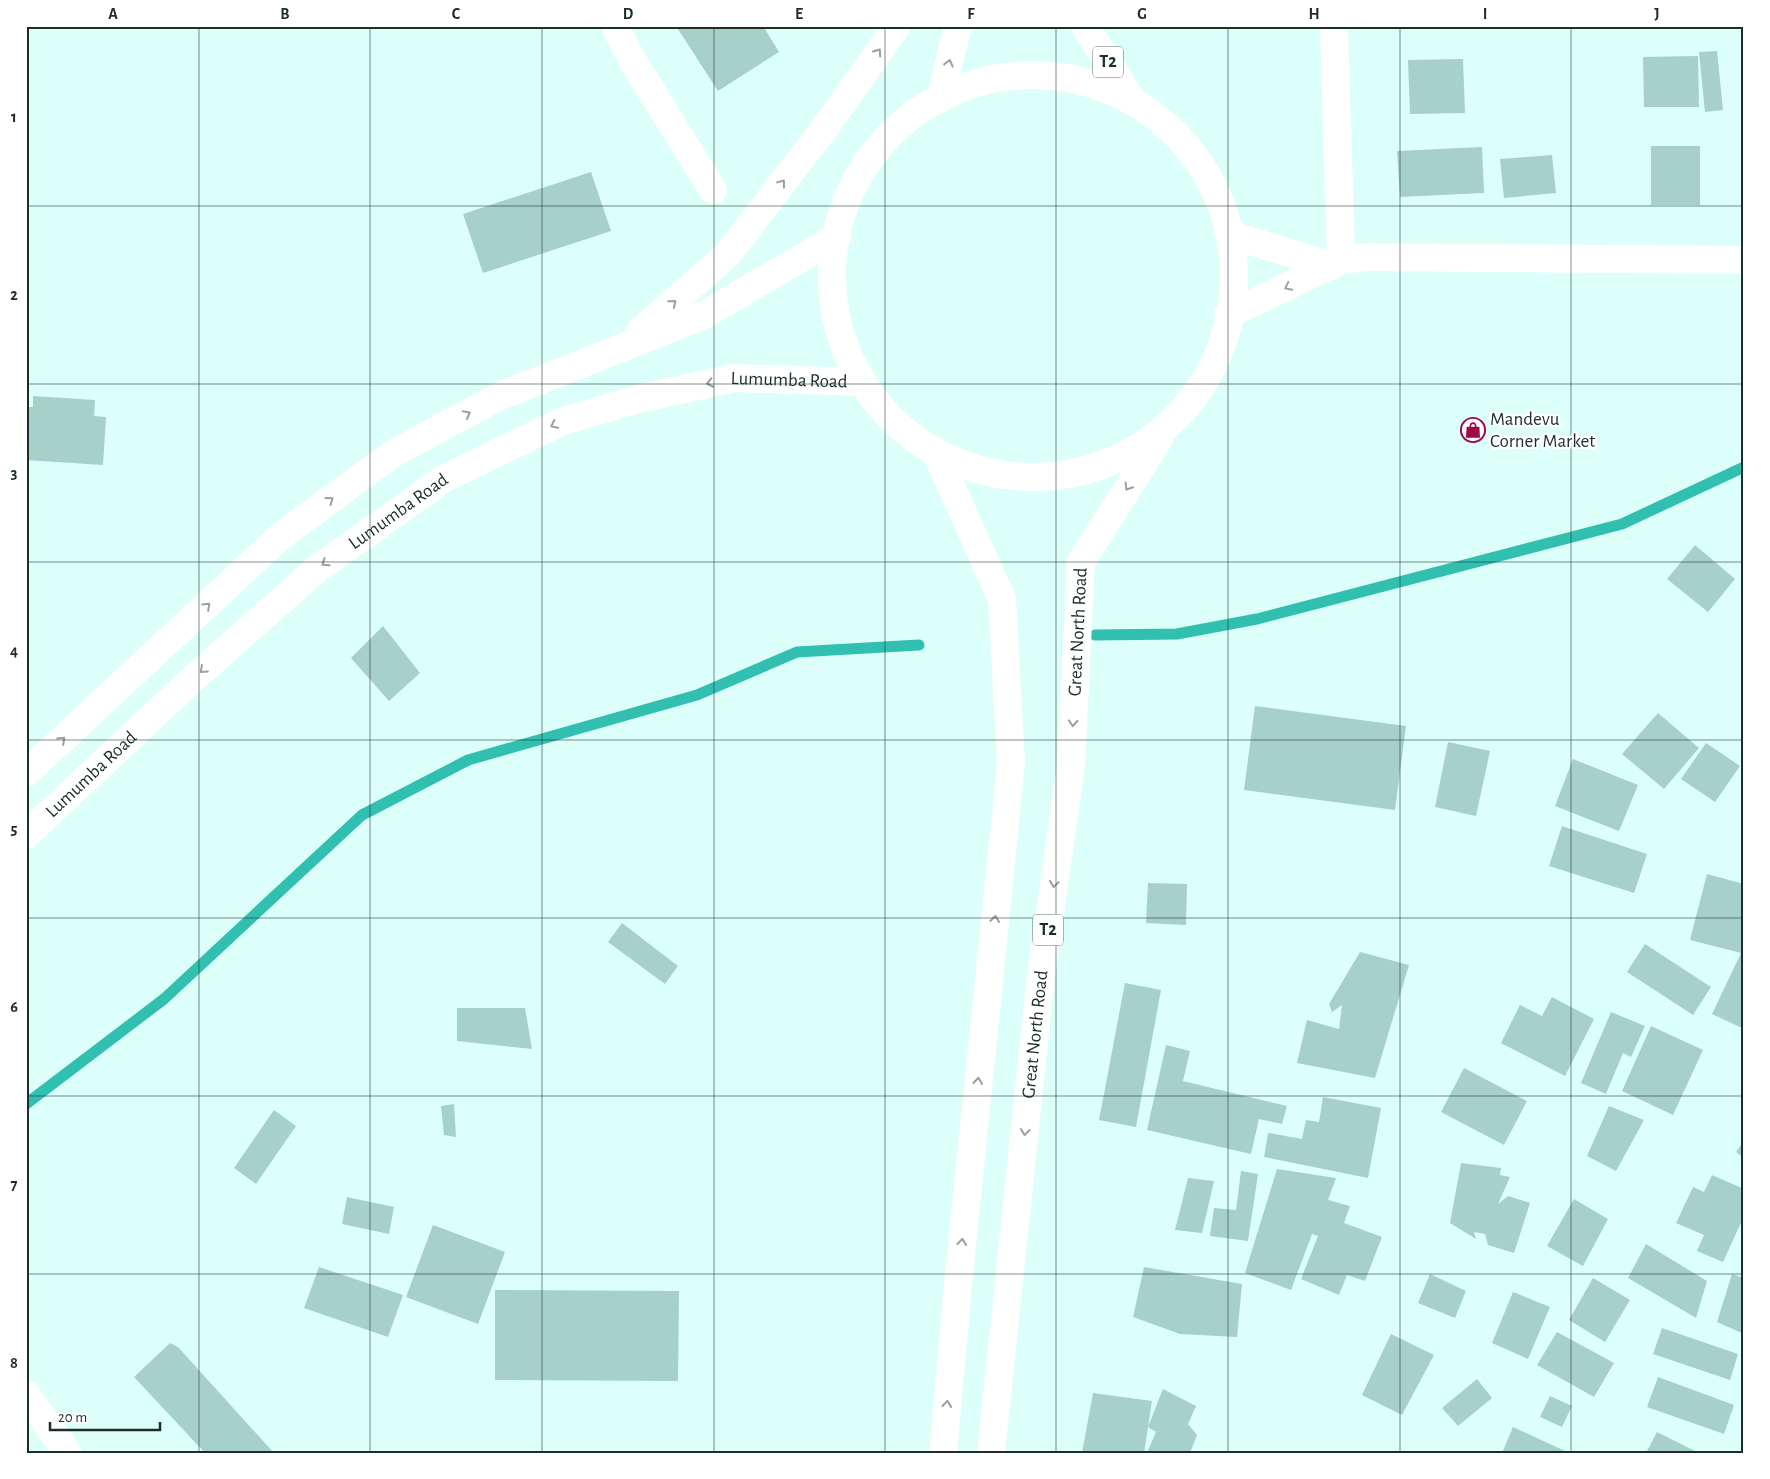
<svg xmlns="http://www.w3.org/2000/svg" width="1770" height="1479" viewBox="0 0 1770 1479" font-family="'Alegreya Sans',sans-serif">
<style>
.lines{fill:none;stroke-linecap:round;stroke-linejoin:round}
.stream{stroke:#31bfb0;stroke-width:11}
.building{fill:#a6d0c9}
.minor{stroke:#fff;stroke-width:28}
.major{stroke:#fff;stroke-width:28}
.oneway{stroke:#99a0a0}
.grid{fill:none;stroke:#1d2d2b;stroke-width:1;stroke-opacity:0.55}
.labels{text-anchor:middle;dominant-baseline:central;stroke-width:4.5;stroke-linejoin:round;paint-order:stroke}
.shield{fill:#fff;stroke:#616c6b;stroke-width:1}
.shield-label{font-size:18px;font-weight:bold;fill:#1d2d2b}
.street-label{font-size:19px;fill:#1d2d2b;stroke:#fff}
.poi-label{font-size:19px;fill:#1d2d2b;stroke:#fff;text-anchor:start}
.neatline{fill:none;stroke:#1d2d2b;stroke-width:2}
.grid-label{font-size:16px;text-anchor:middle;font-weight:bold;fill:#1d2d2b}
</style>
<rect width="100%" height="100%" fill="#dcfff9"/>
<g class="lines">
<!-- stream -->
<path class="stream" d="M 1095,635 L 1177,634 L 1257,619 L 1622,524 L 1744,467
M 26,1104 L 164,999 L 362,815 L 468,760 L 697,695 L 797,652 L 919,645"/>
</g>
<!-- building -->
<path class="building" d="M 676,26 L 763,26 L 779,52 L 718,91 Z
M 1717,51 L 1723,110 L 1705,112 L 1699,52 Z
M 1698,56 L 1699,107 L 1644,107 L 1643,57 Z
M 1463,59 L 1465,113 L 1410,114 L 1408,60 Z
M 1651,146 L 1700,146 L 1700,205 L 1651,205 Z
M 1482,147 L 1484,193 L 1400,197 L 1397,151 Z
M 1552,155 L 1556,193 L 1504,198 L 1500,159 Z
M 591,172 L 611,231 L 483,273 L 463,214 Z
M 33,396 L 95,400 L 94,416 L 106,417 L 103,465 L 26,460 L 26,407 L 33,407 Z
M 1695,545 L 1735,579 L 1708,612 L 1667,579 Z
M 383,626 L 420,673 L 389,701 L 351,658 Z
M 1255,706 L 1406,726 L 1395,810 L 1244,790 Z
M 1658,713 L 1699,748 L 1664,789 L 1622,754 Z
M 1448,742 L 1490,751 L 1476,816 L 1435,807 Z
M 1706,743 L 1740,766 L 1715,802 L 1681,779 Z
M 1573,759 L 1638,785 L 1619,831 L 1555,806 Z
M 1562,826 L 1647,854 L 1634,893 L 1549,866 Z
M 1707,874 L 1744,884 L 1744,943 L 1741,953 L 1690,940 Z
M 1148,883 L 1187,884 L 1186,925 L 1146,923 Z
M 622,923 L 678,966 L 665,984 L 608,942 Z
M 1645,944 L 1711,987 L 1693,1015 L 1627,972 Z
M 1360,952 L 1409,965 L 1375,1078 L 1297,1063 L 1307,1020 L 1339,1029 L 1342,1005 L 1332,1012 L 1329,1004 Z
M 1741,953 L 1744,954 L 1744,1029 L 1712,1014 Z
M 1125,983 L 1161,990 L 1136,1127 L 1099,1120 Z
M 1552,997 L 1594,1019 L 1565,1076 L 1501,1043 L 1520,1005 L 1542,1016 Z
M 457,1008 L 525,1008 L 532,1049 L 457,1041 Z
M 1611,1012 L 1645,1026 L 1631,1057 L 1623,1053 L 1606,1094 L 1581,1083 Z
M 1651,1026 L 1703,1050 L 1673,1115 L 1622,1091 Z
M 1166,1045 L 1190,1051 L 1183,1081 L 1287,1106 L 1282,1124 L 1259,1119 L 1251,1154 L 1147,1130 Z
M 1464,1068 L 1527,1101 L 1504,1145 L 1441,1112 Z
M 1323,1097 L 1381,1108 L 1368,1178 L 1264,1157 L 1268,1133 L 1302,1139 L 1306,1120 L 1319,1122 Z
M 454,1104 L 456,1137 L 444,1135 L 441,1106 Z
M 1609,1106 L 1644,1120 L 1616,1171 L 1587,1156 Z
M 274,1110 L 296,1126 L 256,1184 L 234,1168 Z
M 1744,1141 L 1744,1158 L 1736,1152 Z
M 1461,1163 L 1501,1168 L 1500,1175 L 1510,1177 L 1498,1204 L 1508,1196 L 1530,1203 L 1514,1253 L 1488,1245 L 1485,1234 L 1474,1232 L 1476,1239 L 1450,1223 Z
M 1277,1169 L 1336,1178 L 1328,1200 L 1350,1206 L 1344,1223 L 1382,1237 L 1365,1281 L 1347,1275 L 1339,1295 L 1301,1279 L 1318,1236 L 1312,1234 L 1291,1290 L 1245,1273 Z
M 1241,1171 L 1258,1174 L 1248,1241 L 1210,1236 L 1214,1208 L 1236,1210 Z
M 1712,1175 L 1744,1189 L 1744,1216 L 1723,1262 L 1697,1251 L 1704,1235 L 1676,1223 L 1693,1187 L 1704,1192 Z
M 1188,1178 L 1214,1181 L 1202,1233 L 1175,1230 Z
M 347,1197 L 394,1207 L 389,1234 L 342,1224 Z
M 1574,1199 L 1608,1219 L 1583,1266 L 1547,1246 Z
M 433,1225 L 505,1252 L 478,1324 L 406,1297 Z
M 1646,1244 L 1707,1281 L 1696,1318 L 1628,1278 Z
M 319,1267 L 403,1295 L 388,1337 L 304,1308 Z
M 1144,1267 L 1242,1284 L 1237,1337 L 1180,1334 L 1133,1317 Z
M 1430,1274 L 1466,1291 L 1455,1318 L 1418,1303 Z
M 1732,1274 L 1744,1278 L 1744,1334 L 1717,1322 Z
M 1593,1278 L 1630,1300 L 1605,1342 L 1569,1320 Z
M 495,1290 L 679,1291 L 678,1381 L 495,1380 Z
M 1513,1292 L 1550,1307 L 1528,1359 L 1492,1343 Z
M 1662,1328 L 1738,1354 L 1730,1380 L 1653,1354 Z
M 1557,1332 L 1614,1363 L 1594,1397 L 1537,1365 Z
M 1391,1334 L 1434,1355 L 1402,1415 L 1362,1395 Z
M 170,1343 L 178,1347 L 274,1453 L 205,1453 L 134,1377 Z
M 1658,1377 L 1734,1405 L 1724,1434 L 1647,1407 Z
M 1477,1379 L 1492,1398 L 1458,1426 L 1442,1408 Z
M 1163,1389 L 1196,1406 L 1188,1424 L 1197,1435 L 1190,1453 L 1147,1453 L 1156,1432 L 1148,1427 Z
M 1093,1393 L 1152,1401 L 1144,1453 L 1082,1453 Z
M 1550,1396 L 1572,1406 L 1562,1427 L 1540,1417 Z
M 1513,1427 L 1565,1451 L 1565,1453 L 1502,1453 Z
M 1657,1432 L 1699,1453 L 1646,1453 Z"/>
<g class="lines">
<!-- minor -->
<path class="minor" d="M 615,26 L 632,60 L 713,190
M 1334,26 L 1341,260
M 1231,235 L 1332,266
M 1228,315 L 1341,260 L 1366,257 L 1744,260
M 26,1394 L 68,1453"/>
<!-- major -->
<g class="major">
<path d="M 1085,26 L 1130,97"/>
<circle cx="1033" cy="276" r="201"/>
<path d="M 940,99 L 958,26"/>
<path d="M 639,332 L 727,255 L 824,129 L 897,26"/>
<path d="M 938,457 L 1002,599 L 1011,764 L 959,1275 L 943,1453"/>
<path d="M 26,773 L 282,535 L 394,453 L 500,396 L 704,315 L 837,237"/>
<path id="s1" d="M 26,835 L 196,676 L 317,569 L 445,478 L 563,421 L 638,399 L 734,378 L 863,382"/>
<path id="s2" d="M 991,1453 L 1041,975 L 1071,766 L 1081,562 L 1159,439"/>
</g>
</g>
<!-- one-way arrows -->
<defs><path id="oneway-chevron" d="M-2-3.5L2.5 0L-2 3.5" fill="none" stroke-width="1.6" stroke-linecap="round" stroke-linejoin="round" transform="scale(1.25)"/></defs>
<g class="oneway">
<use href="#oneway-chevron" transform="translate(878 52) rotate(-55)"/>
<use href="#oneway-chevron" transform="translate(949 63) rotate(-76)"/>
<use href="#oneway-chevron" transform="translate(782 183) rotate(-53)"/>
<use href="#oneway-chevron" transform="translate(1288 287) rotate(154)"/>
<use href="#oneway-chevron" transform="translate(673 303) rotate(-40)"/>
<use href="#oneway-chevron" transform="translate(710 383) rotate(168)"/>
<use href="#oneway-chevron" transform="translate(467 414) rotate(-28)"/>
<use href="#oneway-chevron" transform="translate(554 425) rotate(154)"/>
<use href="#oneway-chevron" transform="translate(1128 487) rotate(122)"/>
<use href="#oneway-chevron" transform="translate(330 500) rotate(-36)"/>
<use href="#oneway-chevron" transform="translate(325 563) rotate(145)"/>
<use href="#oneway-chevron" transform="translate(207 606) rotate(-43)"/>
<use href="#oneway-chevron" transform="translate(203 670) rotate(138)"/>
<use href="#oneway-chevron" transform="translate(1073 723) rotate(93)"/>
<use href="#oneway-chevron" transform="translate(62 740) rotate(-43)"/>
<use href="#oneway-chevron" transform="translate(1054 884) rotate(98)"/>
<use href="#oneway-chevron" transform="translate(995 919) rotate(-84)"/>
<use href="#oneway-chevron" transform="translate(978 1081) rotate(-84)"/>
<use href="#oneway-chevron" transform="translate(1025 1132) rotate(96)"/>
<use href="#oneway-chevron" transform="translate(962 1242) rotate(-84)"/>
<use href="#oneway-chevron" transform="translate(947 1404) rotate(-85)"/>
</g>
<!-- grid -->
<path class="grid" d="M 199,26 L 199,1453M 370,26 L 370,1453M 542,26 L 542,1453M 714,26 L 714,1453M 885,26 L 885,1453M 1056,26 L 1056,1453M 1228,26 L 1228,1453M 1400,26 L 1400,1453M 1571,26 L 1571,1453M 26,206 L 1744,206M 26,384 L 1744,384M 26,562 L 1744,562M 26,740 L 1744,740M 26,918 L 1744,918M 26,1096 L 1744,1096M 26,1274 L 1744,1274"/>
<!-- icons -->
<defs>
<symbol id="shop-ring" viewBox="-11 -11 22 22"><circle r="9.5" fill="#fff" stroke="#a0074b" stroke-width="1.5"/><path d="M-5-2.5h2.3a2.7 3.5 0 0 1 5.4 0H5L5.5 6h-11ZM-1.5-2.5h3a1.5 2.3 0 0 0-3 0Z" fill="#a0074b"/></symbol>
</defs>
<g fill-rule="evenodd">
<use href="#shop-ring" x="1459" y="416" width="28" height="28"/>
</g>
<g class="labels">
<!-- shield labels -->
<g class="shield">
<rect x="1093" y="46.5" width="30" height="31" rx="4"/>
<rect x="1033" y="914.5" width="30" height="31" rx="4"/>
</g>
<g class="shield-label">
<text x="1108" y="62">T2</text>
<text x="1048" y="930">T2</text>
</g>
<!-- street labels -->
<g class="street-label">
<text stroke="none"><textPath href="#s1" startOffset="914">Lumumba Road</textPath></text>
<text stroke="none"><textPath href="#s1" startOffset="494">Lumumba Road</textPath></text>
<text stroke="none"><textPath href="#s2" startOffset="826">Great North Road</textPath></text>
<text stroke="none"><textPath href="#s1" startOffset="89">Lumumba Road</textPath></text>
<text stroke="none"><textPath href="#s2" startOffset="421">Great North Road</textPath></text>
</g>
<!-- poi labels -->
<g class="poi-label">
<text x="1490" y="419">Mandevu<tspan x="1490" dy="22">Corner Market</tspan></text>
</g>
</g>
<!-- border -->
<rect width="1770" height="1479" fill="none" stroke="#ffffff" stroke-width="55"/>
<!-- scale -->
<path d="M50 1422v8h110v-8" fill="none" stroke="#1d2d2b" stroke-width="2.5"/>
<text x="58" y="1422" font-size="15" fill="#1d2d2b" stroke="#ffffff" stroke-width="4" paint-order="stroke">20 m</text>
<rect x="28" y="28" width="1714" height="1424" class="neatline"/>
<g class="grid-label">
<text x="113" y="19">A</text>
<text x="285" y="19">B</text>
<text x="456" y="19">C</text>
<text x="628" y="19">D</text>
<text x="799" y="19">E</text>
<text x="971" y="19">F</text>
<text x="1142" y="19">G</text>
<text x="1314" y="19">H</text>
<text x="1485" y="19">I</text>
<text x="1657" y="19">J</text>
<text x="14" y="122">1</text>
<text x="14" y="300">2</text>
<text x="14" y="478">3</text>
<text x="14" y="656">4</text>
<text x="14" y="834">5</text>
<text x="14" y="1012">6</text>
<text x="14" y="1190">7</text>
<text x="14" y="1368">8</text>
</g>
</svg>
